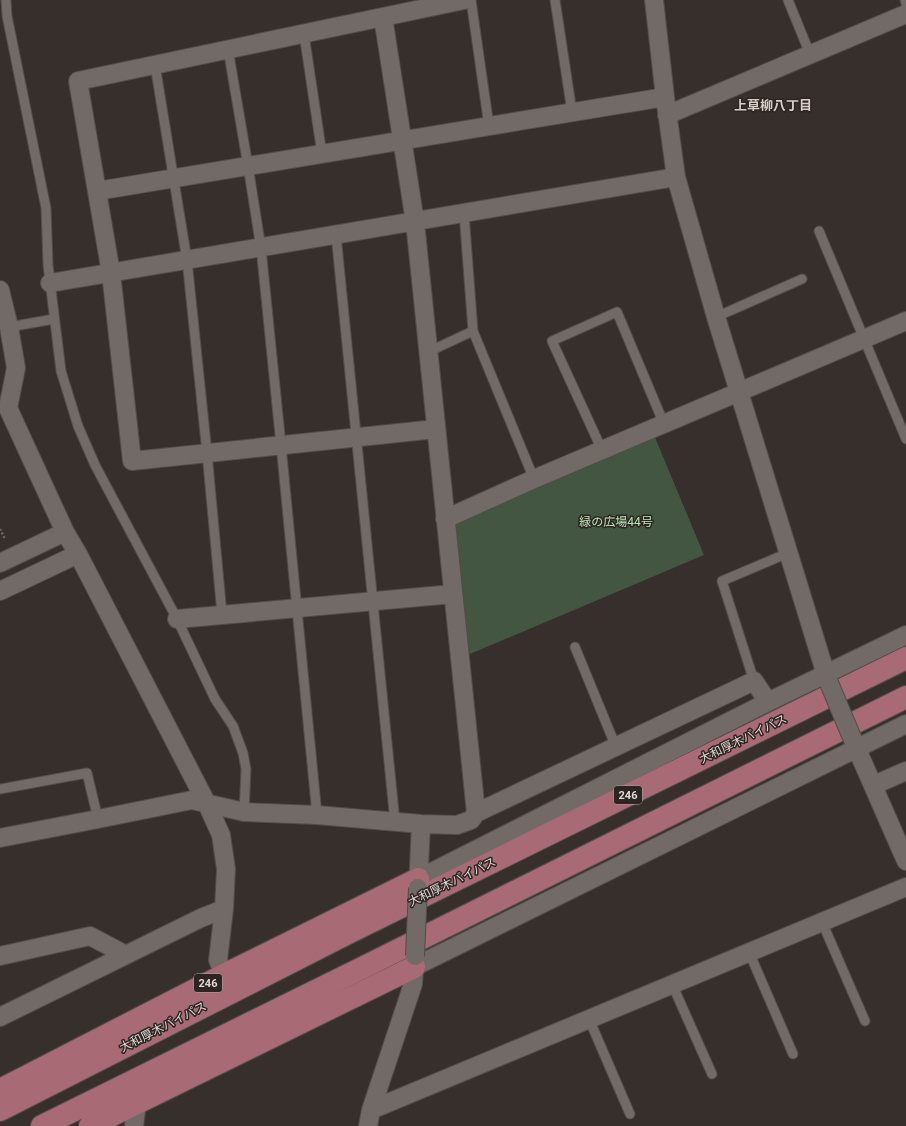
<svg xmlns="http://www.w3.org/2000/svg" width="906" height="1126" viewBox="0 0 906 1126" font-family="Roboto,'Noto Sans JP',sans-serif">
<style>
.green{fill:#425641}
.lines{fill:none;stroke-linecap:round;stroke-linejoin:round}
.service-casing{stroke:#534d4a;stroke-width:11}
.minor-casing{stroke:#534d4a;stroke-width:20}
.trunk-casing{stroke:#534d4a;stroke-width:24}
.path{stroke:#6c6662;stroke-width:2.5;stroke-dasharray:2 2;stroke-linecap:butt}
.service{stroke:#726a66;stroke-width:9}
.minor{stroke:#726a66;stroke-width:18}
.trunk{stroke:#a86a74;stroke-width:22}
.minor-bridge-casing{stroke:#534d4a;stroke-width:20;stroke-linecap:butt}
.minor-bridge{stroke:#726a66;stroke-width:18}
.labels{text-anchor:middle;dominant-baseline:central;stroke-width:3;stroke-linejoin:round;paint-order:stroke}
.shield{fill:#2c2521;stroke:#a9a3a0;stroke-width:1}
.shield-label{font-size:11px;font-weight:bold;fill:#ded9d7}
.park-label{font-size:12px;fill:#bbe5b7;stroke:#2c2521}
.street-label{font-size:12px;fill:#ded9d7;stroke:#2c2521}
.neighbourhood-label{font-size:13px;font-weight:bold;fill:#d7cec9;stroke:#2c2521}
</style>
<rect width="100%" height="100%" fill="#362f2b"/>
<!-- green -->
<path class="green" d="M 654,435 L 704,555 L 463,657 L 448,523 Z"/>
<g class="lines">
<defs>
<path id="service" d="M 6,0 L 7,16 L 46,208 L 48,265 L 61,371 L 78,426 L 95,465 L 177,619 L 215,699 L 233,726 L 243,753 L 246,769 L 244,812
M 471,0 L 489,126
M 555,0 L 572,112
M 788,0 L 810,54
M 905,0 L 906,3
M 304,34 L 322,154
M 228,49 L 248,166 L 261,248 L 281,445 L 317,815
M 155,65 L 187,260 L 207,453 L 222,614
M 464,213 L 473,331 L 534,479
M 819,231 L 906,439
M 336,235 L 395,822
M 716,317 L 802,279
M 9,327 L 54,319
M 428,352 L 473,331
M 602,450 L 552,341 L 617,312 L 664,424
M 575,647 L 616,747
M 754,681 L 722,581 L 788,553
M 0,789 L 87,773 L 98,819
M 822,922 L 865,1021
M 749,952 L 793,1054
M 672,984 L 712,1074
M 589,1019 L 630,1114"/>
<path id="minor" d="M 654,0 L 665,97 L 676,177 L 716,317 L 826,675 L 829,683
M 383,17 L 415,222 L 476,813
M 667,115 L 906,14
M 97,191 L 665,97
M 50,283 L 676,177
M 0,290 L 9,327 L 16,368 L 8,408 L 65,532 L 78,554 L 207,804 L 221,835 L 226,869 L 224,909 L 218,960 L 224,975
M 436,429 L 132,461 L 111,273 L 78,81 L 464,0
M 445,519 L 534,479 L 906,321
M 0,563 L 65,532
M 0,591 L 78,554
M 177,619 L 453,594
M 853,740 L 906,861
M 874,785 L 906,771
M 0,838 L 98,819 L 192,800 L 244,812 L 317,815 L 421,824 L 457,825 L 471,820 L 476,813 L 754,681 L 768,702
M 418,879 L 768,702 L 906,635
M 418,888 L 421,824
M 0,956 L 90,936 L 126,955
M 414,967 L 906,724
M 0,1017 L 201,918 L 224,909
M 371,1110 L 906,887
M 134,1126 L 137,1103
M 368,1126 L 371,1110 L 413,984 L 415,956"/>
<path id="trunk" d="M 0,1090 L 224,975 L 418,879
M 0,1110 L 350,932 L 906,658
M 42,1126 L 362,968 L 906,697
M 90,1126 L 414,967"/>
</defs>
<!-- service casing -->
<use href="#service" class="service-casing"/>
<!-- minor casing -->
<use href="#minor" class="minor-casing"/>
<!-- trunk casing -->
<use href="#trunk" class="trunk-casing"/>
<!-- path -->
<path class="path" d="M 0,529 L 5,539"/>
<!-- service -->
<use href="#service" class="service"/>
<!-- minor -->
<use href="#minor" class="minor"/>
<!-- trunk -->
<use href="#trunk" class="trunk"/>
<defs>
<path id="minor-bridge" d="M 829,683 L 853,740
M 415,956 L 418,888"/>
</defs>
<!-- minor-bridge casing -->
<use href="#minor-bridge" class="minor-bridge-casing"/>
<!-- minor-bridge -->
<use href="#minor-bridge" class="minor-bridge"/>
</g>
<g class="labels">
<!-- shield labels -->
<g class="shield">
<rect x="614" y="786" width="28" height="18" rx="3"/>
<rect x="194" y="974" width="28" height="18" rx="3"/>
</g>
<g class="shield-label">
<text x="628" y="795">246</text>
<text x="208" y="983">246</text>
</g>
<!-- park labels -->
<g class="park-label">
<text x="616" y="522">緑の広場44号</text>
</g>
<!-- street labels -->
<g class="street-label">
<text transform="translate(743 739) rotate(-26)">大和厚木バイパス</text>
<text transform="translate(452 882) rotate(-26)">大和厚木バイパス</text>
<text transform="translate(163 1027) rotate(-27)">大和厚木バイパス</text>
</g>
<!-- neighbourhood labels -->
<g class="neighbourhood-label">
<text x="773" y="105">上草柳八丁目</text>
</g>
</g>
</svg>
